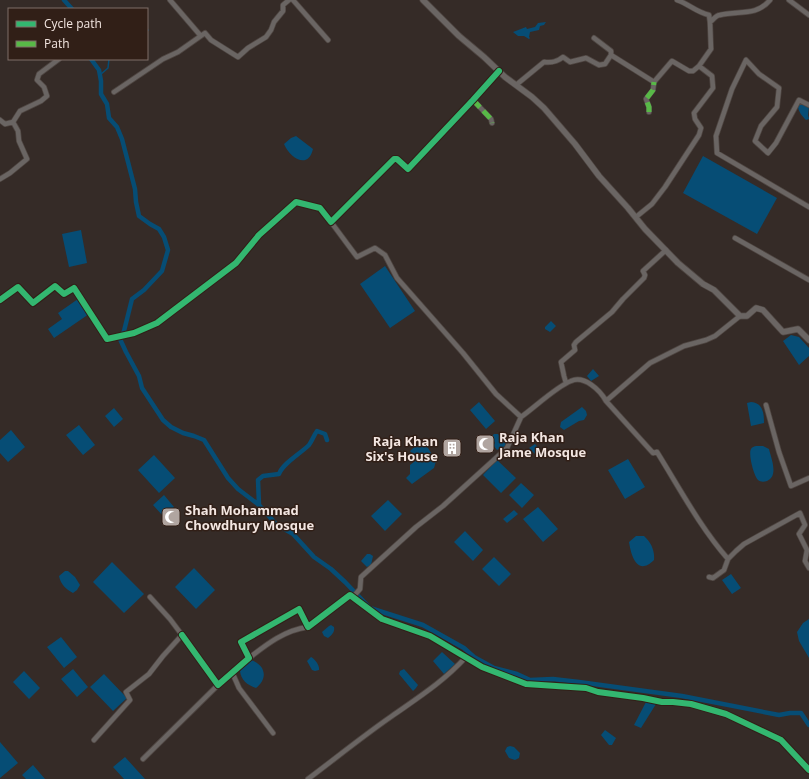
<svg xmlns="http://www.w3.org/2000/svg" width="809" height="779" viewBox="0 0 809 779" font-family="'Open Sans',sans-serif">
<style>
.water{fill:#064d75}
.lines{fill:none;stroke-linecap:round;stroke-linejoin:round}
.stream{stroke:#064d75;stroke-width:1.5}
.canal{stroke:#064d75;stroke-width:4.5}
.minor-casing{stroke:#4f4642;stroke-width:6}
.tertiary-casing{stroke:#4f4642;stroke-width:7}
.minor{stroke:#6a6563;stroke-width:4.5}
.tertiary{stroke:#6a6563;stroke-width:5.5}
.quiet{stroke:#58b947;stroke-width:5;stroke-dasharray:10 5;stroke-linecap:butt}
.cycleway-casing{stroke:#311f17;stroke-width:8}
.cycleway{stroke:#33b770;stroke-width:6}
.labels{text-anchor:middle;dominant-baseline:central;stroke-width:3;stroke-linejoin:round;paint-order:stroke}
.poi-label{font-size:13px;font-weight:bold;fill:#f3e6e1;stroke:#311f17;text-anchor:start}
</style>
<rect width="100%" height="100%" fill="#352b27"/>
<!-- water -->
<path class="water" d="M 546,22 L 544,25 L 540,26 L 539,30 L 530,32 L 529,37 L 530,38 L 529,39 L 524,36 L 518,36 L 513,32 L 526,27 L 527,29 L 535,27 L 538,23 Z
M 801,103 L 809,106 L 808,115 L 809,119 L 806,120 C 802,116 798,111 798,106 Z
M 296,136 L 313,149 C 308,170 290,158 284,144 L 291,138 Z
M 703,156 L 777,198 L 757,234 L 683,193 Z
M 81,230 L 87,263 L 69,267 L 62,234 Z
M 385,266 L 415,311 L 390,328 L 360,284 Z
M 78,299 L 89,314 L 54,338 L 48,329 L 62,319 L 58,313 Z
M 551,321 L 556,326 L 550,332 L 545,329 L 545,327 Z
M 791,335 L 799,337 L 809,348 L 809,356 L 799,365 L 783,341 Z
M 593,369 L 599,376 L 591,381 L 587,376 Z
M 479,402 L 495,421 L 486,429 L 470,410 Z
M 751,402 C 763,403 764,413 764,423 L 751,426 L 747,403 Z
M 582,407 L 586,411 L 587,415 L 584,420 L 579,421 L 564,430 L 560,427 L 561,422 Z
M 114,408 L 123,419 L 114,427 L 105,416 Z
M 79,425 L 95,445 L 83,455 L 66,435 Z
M 11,430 L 25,447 L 8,462 L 0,453 L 0,440 Z
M 494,434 L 498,434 L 507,443 L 505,446 L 497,450 L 493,445 L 495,443 L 491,437 Z
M 423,442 L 428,448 L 436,461 L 434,468 L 412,484 L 406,478 L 410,474 L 410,465 L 415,461 L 414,456 L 410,451 L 419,443 Z
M 535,444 L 540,450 L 539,455 L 536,455 L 529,448 Z
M 756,446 L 763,446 L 769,449 C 771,458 779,476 767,481 C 764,482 760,482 758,480 C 754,476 748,454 751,449 C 752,447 753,447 756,446 Z
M 154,455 L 175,478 L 159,493 L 138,470 Z
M 628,459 L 645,487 L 625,499 L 608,470 Z
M 497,460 L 516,478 L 501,493 L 483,475 Z
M 521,483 L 534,495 L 522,508 L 509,495 Z
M 164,495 L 174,507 L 163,516 L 153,505 Z
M 388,500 L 402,514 L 385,531 L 371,516 Z
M 538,507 L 558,529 L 543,542 L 523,519 Z
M 514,510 L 518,514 L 507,523 L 503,519 Z
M 465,531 L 483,550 L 473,561 L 454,542 Z
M 636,536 L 644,536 C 651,542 655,551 654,560 C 637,577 631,555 629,542 Z
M 367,554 L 370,554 L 373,556 L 371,565 L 367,567 L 361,561 Z
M 494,557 L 511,574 L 499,586 L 482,569 Z
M 112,562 L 144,594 L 124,613 L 93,582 Z
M 194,568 L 215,590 L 196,609 L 175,587 Z
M 65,571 L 68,571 L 75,577 L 80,585 L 77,590 L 73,593 C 66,589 61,585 59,576 Z
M 731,574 L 741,588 L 732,594 L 722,580 Z
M 809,619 L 809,658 L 799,641 L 797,632 L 803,623 Z
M 331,625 L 334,627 C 335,632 332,635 328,638 L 324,636 L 322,632 L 329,626 Z
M 61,637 L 77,657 L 64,668 L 47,647 Z
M 442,652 L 455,664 L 444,674 L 433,661 Z
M 311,657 C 315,659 320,666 319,670 L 315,671 L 312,670 L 307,661 Z
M 251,660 C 266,665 268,679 256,688 C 247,685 241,680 240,671 Z
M 73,669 L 88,687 L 77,697 L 61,679 Z
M 404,669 L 418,685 L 416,688 L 413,691 L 399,674 L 400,671 Z
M 24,671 L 40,688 L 29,699 L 13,682 Z
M 104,674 L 127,698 L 113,711 L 90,687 Z
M 646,702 L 656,704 L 641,728 L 634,725 Z
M 605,730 L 616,738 L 612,745 L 609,745 L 601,735 Z
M 0,742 L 18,763 L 0,778 Z
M 510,746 L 514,747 L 520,753 L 519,758 L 515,760 L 509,758 L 505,751 L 507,747 Z
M 125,757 L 145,779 L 124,779 L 113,767 Z
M 33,765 L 45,779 L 26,779 L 22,775 Z"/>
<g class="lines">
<!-- stream -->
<path class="stream" d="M 147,31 L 148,30
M 100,75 L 108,68 L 109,59"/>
<!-- canal -->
<path class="canal" d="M 64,0 L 72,9
M 91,59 L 99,70 L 101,81 L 101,94 L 107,104 L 109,118 L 117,127 L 122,139 L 135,189 L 136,202 L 139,216 L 150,224 L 159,229 L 164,237 L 168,250 L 162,271 L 144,290 L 132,299 L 124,331 L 120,339 L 126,352 L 139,376 L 142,388 L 163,420 L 171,427 L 183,433 L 194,436 L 204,440 L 228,478 L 238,489 L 259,505 L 276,524 L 293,534 L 314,557 L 331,569 L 345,582 L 370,608 L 423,625 L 464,648 L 474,657 L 494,668 L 517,674 L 530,680 L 553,679 L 579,682 L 682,696 L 779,715 L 790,713 L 801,713 L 809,725
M 259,505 L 258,480 L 263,476 L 279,474 C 283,463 300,454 309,445 C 312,441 314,435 317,431 L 325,434 L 327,440"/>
<defs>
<path id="minor" d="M 170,0 L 200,35
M 293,0 L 328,40
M 677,0 C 689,4 696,12 709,15 L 710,22
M 789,0 L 809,15
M 594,38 L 611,51 L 611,55 L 654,82 L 672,61 L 689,71 L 693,71 L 699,66 L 711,49 L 710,22 C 713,20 716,15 720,15 C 738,10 756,17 770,0
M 516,85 L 544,62 C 552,63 557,62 563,57 L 570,62 L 586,58 L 599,65 L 605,64 L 611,55
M 114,92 L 163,59 L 178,52 L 205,33 L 211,40 L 238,57 L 248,48 L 266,37 L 271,30 L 274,22 L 283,11 L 283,5 L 289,0
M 473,100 L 491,119 L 492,123
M 809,105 L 799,100 L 776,143 L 768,153 L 755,141 L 761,126 L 777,107 L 779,88 L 759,74 L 746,60 L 732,89 L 716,136 L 717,153 L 809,207
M 649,112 L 649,107 L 646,99 L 653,90 L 654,82
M 0,120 L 5,124 L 13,122 L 20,111 L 41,101 L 47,96 L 44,87 L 37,80 L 39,74 L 59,59
M 0,179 L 10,173 L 27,159 L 19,141 L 18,131 L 13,122
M 636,217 L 652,204 L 665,187 L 699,135 L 701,128 L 695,119 L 694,113 L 713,88 L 712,76 L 699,66
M 331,222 L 357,257 L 375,248 L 385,255 L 397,278 L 463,353 L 496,394 L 521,417 C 534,408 557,386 571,381 C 584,375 600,390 606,401 L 653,453 L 657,452 C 680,489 700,527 728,559
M 735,238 L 809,280
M 0,300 L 18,287 L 33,303 L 55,286 L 64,294 L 74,288 L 107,339 L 134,333 L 157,323 L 236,263 L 259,235 L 296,202 L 320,208 L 331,222 L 394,159 L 397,159 L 408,169 L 473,100 L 499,71
M 566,383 L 564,376 L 561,362 L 575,350 L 574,345 L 576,342 L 612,312 L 623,299 L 644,278 L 645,275 L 643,271 L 666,250
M 606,401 L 650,363 L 684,346 L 706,340 L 715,336 L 740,316
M 766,405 L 779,452 L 791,486 L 809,478
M 709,577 L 713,578 L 724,570 L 728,559 L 736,551 L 744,544 L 800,513 L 805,525 L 799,534 L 807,550 L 805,561 L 809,568
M 353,597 L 360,589 L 361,577 L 416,527 L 443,506 L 507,448 L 521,417
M 182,635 L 218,685 L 249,658 L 241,642 L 299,609 L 308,627 L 350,595 L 382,619 L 430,636 L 482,667 L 526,684 L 586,688 L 598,692 L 643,698 L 662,702 L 673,702 L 691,704 L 726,714 L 781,740 L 809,770
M 249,658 C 267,644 285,630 308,627
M 232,672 L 239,688 L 273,733
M 94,740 L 130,700 L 126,692 L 149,674 L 163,656 L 182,635 L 170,619 L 150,597
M 143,759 L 218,685
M 308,779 C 336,758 363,736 392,716 C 419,697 443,682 466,657"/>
<path id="tertiary" d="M 423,0 L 459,36 L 484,57 L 505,77 L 532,97 L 544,108 L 575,144 L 599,176 L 628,208 L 645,229 L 678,263 L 703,284 L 714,290 L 740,316 L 747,316 L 756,308 L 763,310 L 783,332 L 798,329 L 809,340"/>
</defs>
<!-- minor casing -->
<use href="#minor" class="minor-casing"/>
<!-- tertiary casing -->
<use href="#tertiary" class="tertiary-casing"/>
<!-- minor -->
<use href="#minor" class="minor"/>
<!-- tertiary -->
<use href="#tertiary" class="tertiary"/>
<!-- quiet -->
<path class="quiet" d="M 473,100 L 491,119 L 492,123
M 649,112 L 649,107 L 646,99 L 653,90 L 654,82"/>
<defs>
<path id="cycleway" d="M 0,300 L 18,287 L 33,303 L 55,286 L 64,294 L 74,288 L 107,339 L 134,333 L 157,323 L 236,263 L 259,235 L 296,202 L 320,208 L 331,222 L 394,159 L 397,159 L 408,169 L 473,100 L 499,71
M 182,635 L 218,685 L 249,658 L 241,642 L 299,609 L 308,627 L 350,595 L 382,619 L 430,636 L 482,667 L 526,684 L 586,688 L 598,692 L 643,698 L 662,702 L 673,702 L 691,704 L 726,714 L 781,740 L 809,770"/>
</defs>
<!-- cycleway casing -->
<use href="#cycleway" class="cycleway-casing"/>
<!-- cycleway -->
<use href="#cycleway" class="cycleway"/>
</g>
<!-- icons -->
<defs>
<symbol id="mosque-square" viewBox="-11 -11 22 22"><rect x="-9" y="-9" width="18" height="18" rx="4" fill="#b0a5a0" stroke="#311f17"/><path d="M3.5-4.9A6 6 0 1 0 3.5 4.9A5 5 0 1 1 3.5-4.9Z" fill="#fff"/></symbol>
<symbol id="building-square" viewBox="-11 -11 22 22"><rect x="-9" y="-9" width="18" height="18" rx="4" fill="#b0a5a0" stroke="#311f17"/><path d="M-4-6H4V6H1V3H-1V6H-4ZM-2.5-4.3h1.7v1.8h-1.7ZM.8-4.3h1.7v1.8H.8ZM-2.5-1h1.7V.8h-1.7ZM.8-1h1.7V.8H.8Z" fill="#fff"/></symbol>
</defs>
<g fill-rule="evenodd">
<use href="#mosque-square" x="474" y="433" width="22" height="22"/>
<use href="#building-square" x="441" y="437" width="22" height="22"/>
<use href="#mosque-square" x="160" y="506" width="22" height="22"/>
</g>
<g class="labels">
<!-- poi labels -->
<g class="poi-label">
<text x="499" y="437">Raja Khan<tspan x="499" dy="15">Jame Mosque</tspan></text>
<text x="438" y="441" text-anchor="end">Raja Khan<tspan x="438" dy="15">Six's House</tspan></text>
<text x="185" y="510">Shah Mohammad<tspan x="185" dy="15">Chowdhury Mosque</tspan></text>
</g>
</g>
<!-- legend -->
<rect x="8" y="8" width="140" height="52" fill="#311f17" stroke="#7f6f68"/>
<rect x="16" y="21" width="20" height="6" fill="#33b770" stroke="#7f6f68"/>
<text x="44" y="28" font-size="12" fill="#f3e6e1">Cycle path</text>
<rect x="16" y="41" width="20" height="6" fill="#58b947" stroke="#7f6f68"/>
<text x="44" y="48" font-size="12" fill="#f3e6e1">Path</text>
</svg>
